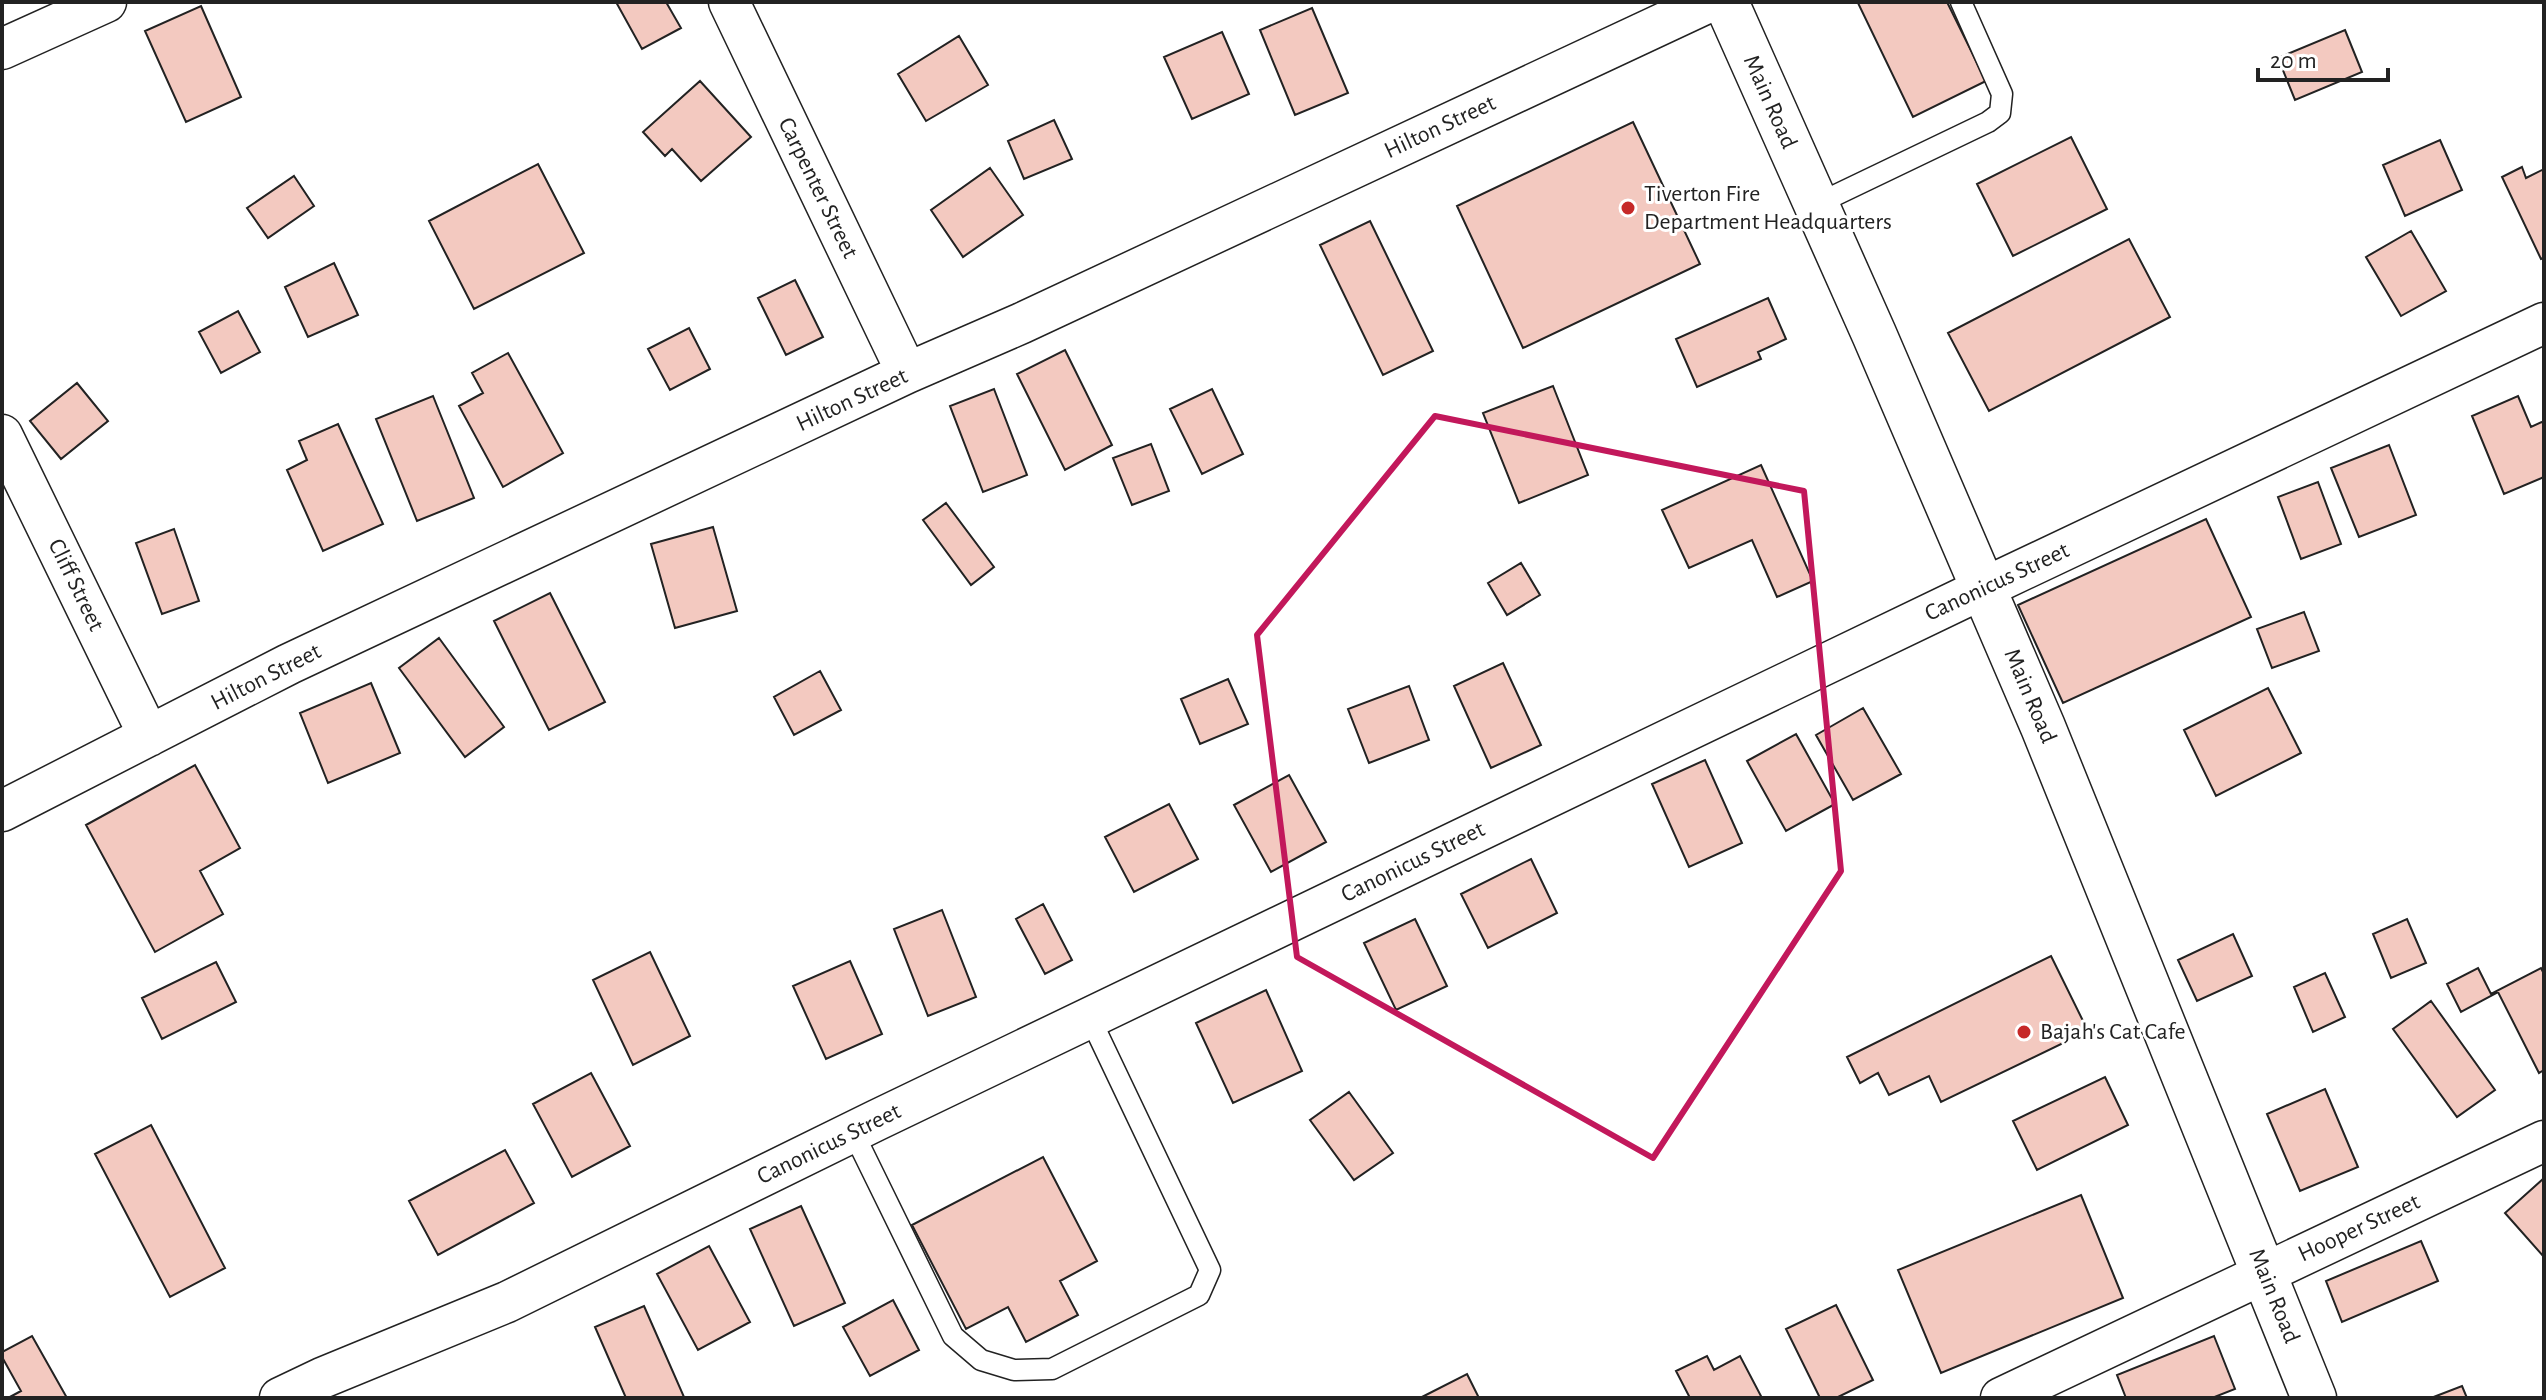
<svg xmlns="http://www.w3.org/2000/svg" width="2546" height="1400" viewBox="0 0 2546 1400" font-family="'Alegreya Sans',sans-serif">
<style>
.building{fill:#f3c9c0;stroke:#222;stroke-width:2}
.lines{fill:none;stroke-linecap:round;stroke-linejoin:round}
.service-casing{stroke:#222;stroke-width:23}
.minor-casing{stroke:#222;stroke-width:43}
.secondary-casing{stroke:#222;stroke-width:47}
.service{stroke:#fff;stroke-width:20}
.minor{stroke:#fff;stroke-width:40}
.secondary{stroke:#fff;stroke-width:44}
.marked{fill:none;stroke:#c2185b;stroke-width:6;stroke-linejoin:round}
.poi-dot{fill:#c62828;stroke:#fff;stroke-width:3}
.labels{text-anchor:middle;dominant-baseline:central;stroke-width:6;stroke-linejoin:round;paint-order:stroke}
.street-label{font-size:24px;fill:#222;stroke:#fff}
.poi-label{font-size:24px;fill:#222;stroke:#fff;text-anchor:start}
</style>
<rect width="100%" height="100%" fill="#fff"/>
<!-- building -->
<path class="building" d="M 616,2 L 666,2 L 681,28 L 642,49 Z
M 1860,2 L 1947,2 L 1986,81 L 1913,117 L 1858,3 Z
M 201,6 L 241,97 L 186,122 L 145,31 Z
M 1312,8 L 1348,93 L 1295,115 L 1260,30 Z
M 2345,30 L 2362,72 L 2295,100 L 2278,58 Z
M 1222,32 L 1249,94 L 1192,119 L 1164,57 Z
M 959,36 L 988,85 L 926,121 L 898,74 Z
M 700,81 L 751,137 L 701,181 L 672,149 L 665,156 L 643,132 Z
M 1054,120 L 1072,159 L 1024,179 L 1008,141 Z
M 1633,122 L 1700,264 L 1523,348 L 1457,206 Z
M 2071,137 L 2107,209 L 2013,256 L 1977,184 Z
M 2440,140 L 2462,190 L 2405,216 L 2383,165 Z
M 538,164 L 584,253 L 474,309 L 429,221 Z
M 2522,167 L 2526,178 L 2544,169 L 2544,258 L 2541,259 L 2502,177 Z
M 990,168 L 1023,215 L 963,257 L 931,210 Z
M 294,176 L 314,206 L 268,238 L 247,208 Z
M 1370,221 L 1433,351 L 1383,375 L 1320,245 Z
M 2411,231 L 2446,291 L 2401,316 L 2366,257 Z
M 2129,239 L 2170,317 L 1989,411 L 1948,333 Z
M 334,263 L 358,315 L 308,337 L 285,287 Z
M 795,280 L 823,337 L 786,355 L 758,298 Z
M 1768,298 L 1786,339 L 1758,352 L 1761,359 L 1697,387 L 1676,339 Z
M 238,311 L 260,352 L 221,373 L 199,332 Z
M 689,328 L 710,369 L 670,390 L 648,349 Z
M 1065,350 L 1112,445 L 1065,470 L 1017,374 Z
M 508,353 L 563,453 L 503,487 L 459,406 L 483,393 L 472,373 Z
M 77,383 L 108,421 L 61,459 L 30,421 Z
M 1553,386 L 1588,475 L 1519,503 L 1483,413 Z
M 994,389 L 1027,475 L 983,492 L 950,406 Z
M 1212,389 L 1243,454 L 1202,474 L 1170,409 Z
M 433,396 L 474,498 L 417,521 L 376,419 Z
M 2518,396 L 2531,427 L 2544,421 L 2544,477 L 2504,494 L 2472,416 Z
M 338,424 L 383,524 L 323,551 L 287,470 L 307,460 L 299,441 Z
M 1151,444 L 1169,491 L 1132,505 L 1113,458 Z
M 2389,445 L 2416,515 L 2359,537 L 2331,468 Z
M 1761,465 L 1813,581 L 1777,597 L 1752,540 L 1689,568 L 1662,510 Z
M 2318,482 L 2341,544 L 2301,559 L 2278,497 Z
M 946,503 L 994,567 L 971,585 L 923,520 Z
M 2206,519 L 2251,617 L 2063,703 L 2018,605 Z
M 713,527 L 737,611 L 675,628 L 651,544 Z
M 174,529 L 199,601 L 162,614 L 136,543 Z
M 1521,563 L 1540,595 L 1507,615 L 1488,583 Z
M 550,593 L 605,702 L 549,730 L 494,621 Z
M 2304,612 L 2319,651 L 2272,668 L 2257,629 Z
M 439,638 L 504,727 L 465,757 L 399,668 Z
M 1503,663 L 1541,745 L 1491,768 L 1454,686 Z
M 820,671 L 841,710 L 794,735 L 774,697 Z
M 1228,679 L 1248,724 L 1200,744 L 1181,699 Z
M 371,683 L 400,753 L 328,783 L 300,713 Z
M 1409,686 L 1429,740 L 1369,763 L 1348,709 Z
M 2268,688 L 2301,753 L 2216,796 L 2184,730 Z
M 1863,708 L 1901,774 L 1853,800 L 1816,735 Z
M 1796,734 L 1835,804 L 1786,831 L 1747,761 Z
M 1705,760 L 1742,843 L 1689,867 L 1652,784 Z
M 195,765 L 240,848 L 200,871 L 223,914 L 155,952 L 86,825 Z
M 1289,775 L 1326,842 L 1271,872 L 1234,805 Z
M 1169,804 L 1198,859 L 1134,892 L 1105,837 Z
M 1531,859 L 1557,913 L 1488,948 L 1461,894 Z
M 1043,904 L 1072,960 L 1045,974 L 1016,919 Z
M 942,910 L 976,997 L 928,1016 L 894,929 Z
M 1415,919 L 1447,986 L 1396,1010 L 1364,943 Z
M 2407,919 L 2426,963 L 2391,978 L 2373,934 Z
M 2233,934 L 2252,976 L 2197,1001 L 2178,960 Z
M 650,952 L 690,1036 L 633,1065 L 593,980 Z
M 2051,956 L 2088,1031 L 1941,1102 L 1929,1076 L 1889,1095 L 1878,1073 L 1860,1083 L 1847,1057 Z
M 850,961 L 882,1034 L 826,1059 L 793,986 Z
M 216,962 L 236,1002 L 162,1039 L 142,998 Z
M 2478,968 L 2491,994 L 2541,968 L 2544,974 L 2544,1070 L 2539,1073 L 2498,992 L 2461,1012 L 2447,984 Z
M 2325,973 L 2345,1017 L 2313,1032 L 2294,987 Z
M 1266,990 L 1302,1071 L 1233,1103 L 1196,1023 Z
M 2431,1001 L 2495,1090 L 2457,1117 L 2393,1029 Z
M 591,1073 L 630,1146 L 572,1177 L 533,1104 Z
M 2105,1077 L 2128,1125 L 2037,1170 L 2013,1121 Z
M 2325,1089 L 2358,1167 L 2300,1191 L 2267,1114 Z
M 1349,1092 L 1393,1153 L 1354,1180 L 1310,1120 Z
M 151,1125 L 225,1268 L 170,1297 L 95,1154 Z
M 505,1150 L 534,1203 L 438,1255 L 409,1201 Z
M 1043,1157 L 1097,1261 L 1060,1281 L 1078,1315 L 1026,1342 L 1008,1307 L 966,1329 L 912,1225 Z
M 2544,1178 L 2544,1257 L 2505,1213 Z
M 2081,1195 L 2123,1298 L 1941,1373 L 1898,1270 Z
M 801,1206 L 845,1303 L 794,1326 L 750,1229 Z
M 2421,1241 L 2438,1281 L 2342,1322 L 2326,1281 Z
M 709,1246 L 750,1322 L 698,1350 L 657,1274 Z
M 893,1300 L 919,1350 L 870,1376 L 843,1327 Z
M 1836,1305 L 1873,1380 L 1836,1398 L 1820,1398 L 1786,1329 Z
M 644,1306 L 684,1397 L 682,1398 L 626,1398 L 595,1327 Z
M 32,1336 L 67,1398 L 8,1398 L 21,1391 L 2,1357 L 2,1352 Z
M 2214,1336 L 2235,1389 L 2212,1398 L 2126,1398 L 2117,1375 Z
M 1707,1356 L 1714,1370 L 1740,1356 L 1762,1398 L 1690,1398 L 1676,1371 Z
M 1467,1374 L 1479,1398 L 1420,1398 Z
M 2462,1386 L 2467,1398 L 2431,1398 Z"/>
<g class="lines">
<defs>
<path id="service" d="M 1815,205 L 1988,122 L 2000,113 L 2002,94 L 1961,2
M 853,1132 L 953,1336 L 981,1360 L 1014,1370 L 1052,1369 L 1199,1295 L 1210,1270 L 1090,1018"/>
<path id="minor" d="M 729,2 L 907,373
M 2,49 L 106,2
M 2,435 L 149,736
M 2,811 L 289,664 L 907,373 L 1022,323 L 1709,2
M 280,1398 L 322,1378 L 507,1302 L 877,1120 L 1984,588 L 2544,323
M 2001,1398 L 2544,1141"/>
<path id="secondary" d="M 1726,2 L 1874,334 L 2043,727 L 2314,1398"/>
</defs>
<!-- service casing -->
<use href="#service" class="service-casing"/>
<!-- minor casing -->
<use href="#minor" class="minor-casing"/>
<!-- secondary casing -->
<use href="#secondary" class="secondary-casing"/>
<!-- service -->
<use href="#service" class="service"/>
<!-- minor -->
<use href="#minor" class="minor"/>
<!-- secondary -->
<use href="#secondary" class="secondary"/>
</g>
<!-- marked area -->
<path class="marked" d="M 1435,416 L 1804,491 L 1841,871 L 1653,1158 L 1297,957 L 1257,635 Z"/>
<!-- markers -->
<g class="poi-dot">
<circle cx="1628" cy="208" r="8"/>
<circle cx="2024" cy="1032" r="8"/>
</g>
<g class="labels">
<!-- street labels -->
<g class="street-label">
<text transform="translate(1770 102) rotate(66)">Main Road</text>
<text transform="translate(1440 127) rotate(-25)">Hilton Street</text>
<text transform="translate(818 188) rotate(64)">Carpenter Street</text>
<text transform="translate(852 400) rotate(-25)">Hilton Street</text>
<text transform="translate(1997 582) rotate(-25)">Canonicus Street</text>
<text transform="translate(76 585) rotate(64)">Cliff Street</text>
<text transform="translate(266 677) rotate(-27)">Hilton Street</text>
<text transform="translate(2030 696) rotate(67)">Main Road</text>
<text transform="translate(1413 862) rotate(-26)">Canonicus Street</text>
<text transform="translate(829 1144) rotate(-26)">Canonicus Street</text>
<text transform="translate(2359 1228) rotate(-25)">Hooper Street</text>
<text transform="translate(2274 1296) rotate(68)">Main Road</text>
</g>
<!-- poi labels -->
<g class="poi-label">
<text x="1644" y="194">Tiverton Fire<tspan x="1644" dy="28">Department Headquarters</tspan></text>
<text x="2040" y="1032">Bajah's Cat Cafe</text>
</g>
</g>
<!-- border -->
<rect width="2546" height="1400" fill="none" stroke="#222222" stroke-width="8"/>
<!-- scale -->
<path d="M2258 68v12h130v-12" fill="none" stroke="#222222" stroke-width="4"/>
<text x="2270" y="68" font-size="24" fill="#222222" stroke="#ffffff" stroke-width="6" paint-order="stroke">20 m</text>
</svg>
